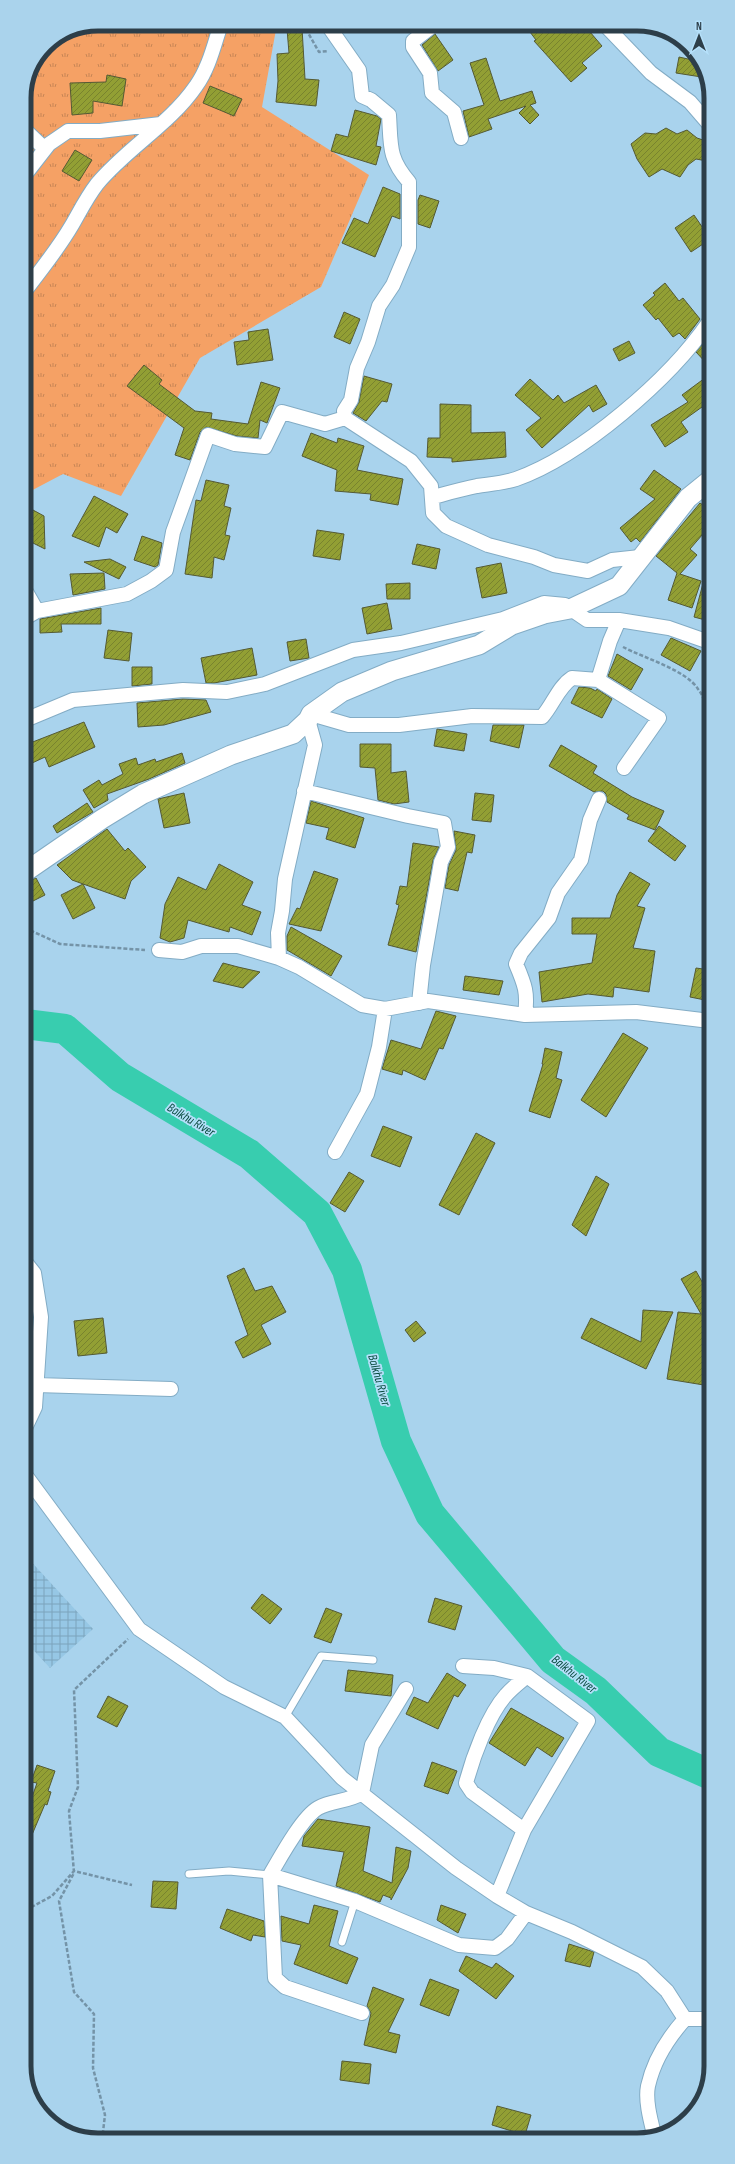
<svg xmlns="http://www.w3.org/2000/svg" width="735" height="2164" viewBox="0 0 735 2164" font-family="'Sofia Sans Condensed',sans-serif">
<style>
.industrial{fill:url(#industrial-grid)}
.grass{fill:url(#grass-tufts)}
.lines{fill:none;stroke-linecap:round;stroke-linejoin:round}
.river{stroke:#38cdaf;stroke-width:30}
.building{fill:url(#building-hatch);stroke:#545a34}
.lane-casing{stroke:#83acc5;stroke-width:9}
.street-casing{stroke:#83acc5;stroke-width:16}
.secondary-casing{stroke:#83acc5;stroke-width:21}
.path{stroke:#7493a7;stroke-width:2.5;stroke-dasharray:4 2;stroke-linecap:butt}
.lane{stroke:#fff;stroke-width:7}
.street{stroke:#fff;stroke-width:14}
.secondary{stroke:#fff;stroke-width:19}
.labels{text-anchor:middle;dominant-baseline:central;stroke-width:3.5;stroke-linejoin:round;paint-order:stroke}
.water-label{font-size:13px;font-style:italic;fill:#07483b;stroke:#b5e0fa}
.rim{fill:none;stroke:#2d3e49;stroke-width:5}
</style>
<defs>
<pattern id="industrial-grid" width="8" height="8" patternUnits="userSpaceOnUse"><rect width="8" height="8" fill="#96c7e5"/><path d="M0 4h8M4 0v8" fill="none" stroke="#7ba3bc"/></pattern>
<pattern id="grass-tufts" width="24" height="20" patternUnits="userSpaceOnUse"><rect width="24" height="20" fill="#f5a165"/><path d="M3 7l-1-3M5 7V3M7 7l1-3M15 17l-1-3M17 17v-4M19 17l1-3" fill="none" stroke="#c78555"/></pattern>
<pattern id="building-hatch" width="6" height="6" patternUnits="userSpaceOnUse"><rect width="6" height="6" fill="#929f34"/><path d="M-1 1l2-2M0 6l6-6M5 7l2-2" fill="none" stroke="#78832e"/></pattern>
</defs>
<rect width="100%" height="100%" fill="#a9d3ed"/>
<!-- industrial -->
<path class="industrial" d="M 26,1556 L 93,1629 L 50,1668 L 26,1642 Z"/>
<!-- grass -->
<path class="grass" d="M 98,24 L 277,24 L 262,107 L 369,175 L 321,287 L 200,358 L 121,496 L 63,474 L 25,494 L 24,94 L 46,46 L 70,30 Z"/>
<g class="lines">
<!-- river -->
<path class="river" d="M 25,1024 L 65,1029 L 120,1077 L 249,1154 L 317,1213 L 347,1270 L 396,1441 L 430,1514 L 553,1660 L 596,1691 L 659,1752 L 711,1775"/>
</g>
<!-- building -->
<path class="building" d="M 524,24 L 584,25 L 602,46 L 582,63 L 587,68 L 571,82 L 534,41 L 536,40 Z
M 302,28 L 305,79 L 319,80 L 316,106 L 276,102 L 278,81 L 277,54 L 289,53 L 287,29 Z
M 435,34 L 453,60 L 438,71 L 422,45 Z
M 679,57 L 697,61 L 708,78 L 676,73 Z
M 486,58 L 500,101 L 532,91 L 536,103 L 530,105 L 539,115 L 530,124 L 519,113 L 526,106 L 488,119 L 492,129 L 469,137 L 463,111 L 484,105 L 470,63 Z
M 107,75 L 126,79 L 122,106 L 93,101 L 93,113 L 72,115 L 70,83 L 106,82 Z
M 210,86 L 242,99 L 234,116 L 203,103 Z
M 355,110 L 377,116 L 381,119 L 376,146 L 381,147 L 376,165 L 331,151 L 336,134 L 348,137 Z
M 666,128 L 677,134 L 687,130 L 697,138 L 709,142 L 707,161 L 696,159 L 688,165 L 680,177 L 662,169 L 649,177 L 637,159 L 631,144 L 645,133 L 656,134 Z
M 75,150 L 92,160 L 79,181 L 62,171 Z
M 383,187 L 400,194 L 400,219 L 392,216 L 375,257 L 342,243 L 354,218 L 368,224 Z
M 420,195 L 439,201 L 430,228 L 418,224 L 418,200 Z
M 694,215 L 709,237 L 709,240 L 691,252 L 675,228 Z
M 665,283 L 679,301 L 683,298 L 700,319 L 685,339 L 679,333 L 673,337 L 658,318 L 656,320 L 643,305 L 655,295 L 653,293 Z
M 344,312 L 360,319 L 350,344 L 334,337 Z
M 268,329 L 273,360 L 237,365 L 234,342 L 249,340 L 248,332 Z
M 709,336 L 709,366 L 696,352 Z
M 629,341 L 635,353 L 619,361 L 613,349 Z
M 144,365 L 162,380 L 159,384 L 195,411 L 212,413 L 211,419 L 248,424 L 261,382 L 280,388 L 267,423 L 260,420 L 258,438 L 237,436 L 206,427 L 200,432 L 190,460 L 175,455 L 184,428 L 127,386 Z
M 709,375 L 709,402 L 681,422 L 688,432 L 665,447 L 651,425 L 688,402 L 682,395 Z
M 364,376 L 392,384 L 387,402 L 382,401 L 366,421 L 353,413 L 359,402 Z
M 530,379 L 553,400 L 558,395 L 564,403 L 596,385 L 607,404 L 593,412 L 589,405 L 542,448 L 526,430 L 541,418 L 515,395 Z
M 440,404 L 471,405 L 471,433 L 505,432 L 506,457 L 452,462 L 452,458 L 427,457 L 428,438 L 440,438 Z
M 311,433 L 337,443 L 338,438 L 364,446 L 357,470 L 403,479 L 398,505 L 370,500 L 371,494 L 335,491 L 337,470 L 302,456 Z
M 654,470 L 681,489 L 640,542 L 636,538 L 631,542 L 620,528 L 655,499 L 640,489 Z
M 206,480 L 229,485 L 224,506 L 231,508 L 225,535 L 230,536 L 224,560 L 214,557 L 212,578 L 185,574 L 196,500 L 201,501 Z
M 94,496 L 128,514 L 117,533 L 106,527 L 99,547 L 72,536 Z
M 700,503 L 709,509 L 709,527 L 690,549 L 697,555 L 680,574 L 701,581 L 692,608 L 668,600 L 677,573 L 656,556 Z
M 33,510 L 44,516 L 45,549 L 25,539 L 25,527 Z
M 317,530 L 344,534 L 340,560 L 313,556 Z
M 142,536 L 162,543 L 158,565 L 155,567 L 134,560 Z
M 417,544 L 440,549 L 436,569 L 412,564 Z
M 110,559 L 126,567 L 119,579 L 84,562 Z
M 501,563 L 507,593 L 482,598 L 476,568 Z
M 104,573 L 105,589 L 73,595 L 70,574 Z
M 705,576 L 709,577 L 709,621 L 694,617 Z
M 410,583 L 410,599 L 387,599 L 386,584 Z
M 387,603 L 392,629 L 367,634 L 362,608 Z
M 101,608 L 101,624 L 61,624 L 62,632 L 40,633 L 40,619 Z
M 108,630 L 132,633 L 129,661 L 104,658 Z
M 671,638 L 701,651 L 690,671 L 661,655 Z
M 306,639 L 309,658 L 290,661 L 287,642 Z
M 252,648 L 257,675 L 214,683 L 206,683 L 201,658 Z
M 617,654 L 643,669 L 631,690 L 608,676 Z
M 132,667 L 152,667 L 152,684 L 132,686 Z
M 579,687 L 590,688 L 596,691 L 597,689 L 612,699 L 602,718 L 571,703 Z
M 183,699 L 206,700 L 211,712 L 164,725 L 138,727 L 137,703 Z
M 84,722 L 95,747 L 49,767 L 45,757 L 30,764 L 25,751 L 25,745 Z
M 493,725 L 524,725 L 519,748 L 490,741 Z
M 437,729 L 467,734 L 464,751 L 434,746 Z
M 360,744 L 391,744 L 391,773 L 406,771 L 409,802 L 394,804 L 378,800 L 375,768 L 360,767 Z
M 561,745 L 597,766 L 593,773 L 632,797 L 664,811 L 655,830 L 627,819 L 629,815 L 607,802 L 606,794 L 603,791 L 594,792 L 549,766 Z
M 182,753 L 185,763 L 149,779 L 107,794 L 108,800 L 94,808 L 83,790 L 99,780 L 102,785 L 123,774 L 119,764 L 136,758 L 138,765 L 155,759 L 156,762 Z
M 184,793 L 190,823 L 164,828 L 158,799 Z
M 475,793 L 494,795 L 491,822 L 472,820 Z
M 311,801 L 364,818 L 355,848 L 326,839 L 329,828 L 306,823 Z
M 87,803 L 93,812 L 57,833 L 53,826 Z
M 659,826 L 686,846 L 675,861 L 648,841 Z
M 107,829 L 125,851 L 128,848 L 146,867 L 131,881 L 125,899 L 72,880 L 57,865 Z
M 454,831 L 475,835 L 472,853 L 467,852 L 458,891 L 445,888 L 449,865 L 456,850 Z
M 413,843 L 439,847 L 433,860 L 416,952 L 388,945 L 399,905 L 396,904 L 400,886 L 407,887 Z
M 219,864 L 253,882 L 242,905 L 261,912 L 252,935 L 230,927 L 229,932 L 188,920 L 184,938 L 170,942 L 160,938 L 165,904 L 178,877 L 206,890 Z
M 314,871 L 338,879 L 321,931 L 289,924 L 297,908 L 300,909 Z
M 630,872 L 650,884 L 637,906 L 645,908 L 633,948 L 655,951 L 649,992 L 614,987 L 613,997 L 588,994 L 542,1002 L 539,972 L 592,963 L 597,934 L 572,934 L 572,918 L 610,918 L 617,895 Z
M 36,878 L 45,895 L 25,905 L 25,883 Z
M 83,884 L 95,908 L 73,919 L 61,895 Z
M 291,927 L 342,956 L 331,976 L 287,950 L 287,936 Z
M 223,963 L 238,967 L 260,972 L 243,988 L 213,981 Z
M 696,968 L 710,970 L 710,1001 L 690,997 Z
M 465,976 L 503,981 L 499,995 L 463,990 Z
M 436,1011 L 456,1016 L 443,1049 L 439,1048 L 425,1080 L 403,1070 L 402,1075 L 382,1069 L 391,1040 L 421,1049 Z
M 623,1033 L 648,1048 L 606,1117 L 581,1100 Z
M 545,1048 L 562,1052 L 556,1078 L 562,1080 L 550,1118 L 529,1111 L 543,1064 L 542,1064 Z
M 383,1126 L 412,1137 L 400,1167 L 371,1156 Z
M 476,1133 L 495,1143 L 459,1215 L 439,1205 Z
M 349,1172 L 364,1181 L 345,1212 L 330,1203 Z
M 596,1176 L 609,1184 L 586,1236 L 572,1225 Z
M 244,1268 L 255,1291 L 272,1286 L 286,1312 L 261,1325 L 271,1344 L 243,1358 L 235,1342 L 248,1335 L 227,1276 Z
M 696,1271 L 710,1296 L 710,1386 L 667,1379 L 678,1312 L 701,1314 L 681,1279 Z
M 643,1310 L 673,1312 L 646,1369 L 581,1338 L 591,1318 L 641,1342 Z
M 103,1318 L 107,1353 L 78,1356 L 74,1321 Z
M 416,1321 L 426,1333 L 414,1342 L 405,1330 Z
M 262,1594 L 282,1609 L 270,1624 L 251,1608 Z
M 435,1598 L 462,1606 L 455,1630 L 428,1622 Z
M 326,1608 L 342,1614 L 331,1643 L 314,1637 Z
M 348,1670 L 393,1675 L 391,1696 L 345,1691 Z
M 447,1673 L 466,1685 L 458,1697 L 454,1695 L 438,1729 L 406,1714 L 414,1697 L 428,1703 Z
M 108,1696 L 128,1706 L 117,1727 L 97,1717 Z
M 511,1708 L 564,1738 L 552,1757 L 537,1747 L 525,1766 L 489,1743 Z
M 432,1762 L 457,1771 L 448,1794 L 424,1786 Z
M 37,1765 L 55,1771 L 48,1791 L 51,1792 L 47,1805 L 45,1804 L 26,1849 L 26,1817 L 33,1800 L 31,1800 L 37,1783 L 31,1782 Z
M 318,1819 L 370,1827 L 363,1871 L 392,1883 L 396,1847 L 411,1851 L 408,1868 L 391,1900 L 391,1898 L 383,1895 L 380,1902 L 336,1886 L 344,1852 L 302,1846 L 304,1836 Z
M 153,1881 L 178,1882 L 176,1909 L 151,1907 Z
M 314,1905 L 338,1911 L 329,1946 L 358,1958 L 347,1984 L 294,1964 L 301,1945 L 282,1941 L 281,1916 L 309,1924 Z
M 441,1905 L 466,1914 L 458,1933 L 437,1920 Z
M 227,1909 L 264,1921 L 265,1937 L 253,1935 L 251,1941 L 220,1928 Z
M 569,1944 L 594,1952 L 590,1967 L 565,1961 Z
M 466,1956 L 492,1968 L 496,1963 L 514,1976 L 496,1999 L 459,1971 Z
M 430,1979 L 459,1990 L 449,2016 L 420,2005 Z
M 373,1987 L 404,1999 L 388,2032 L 400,2035 L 396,2053 L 364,2045 L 371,2013 L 367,2006 Z
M 342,2061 L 371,2064 L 369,2084 L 340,2080 Z
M 497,2106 L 531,2115 L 525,2135 L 492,2125 Z"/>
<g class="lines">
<defs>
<path id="lane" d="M 285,1717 L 321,1656 L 373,1660
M 189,1874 L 229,1871 L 270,1875
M 342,1942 L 355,1901"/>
<path id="street" d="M 327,24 L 359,70 L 362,96 L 371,100 L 389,115 C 391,145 388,158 409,182 L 409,247 L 393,285 L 379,306 L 368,342 L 357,368 L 351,400 L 344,411 L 345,418
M 435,24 L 413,41 L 413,47 L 430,73 L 432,93 L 454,112 L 461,138
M 604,24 L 651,73 L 690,102 L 709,124
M 24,129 L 45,149
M 24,176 L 49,144 L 68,131 L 100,131 L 161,124
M 24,292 C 41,270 58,249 72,225 C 80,211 87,197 97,184 C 127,148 170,124 196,86 C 209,68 214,45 221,24
M 433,497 C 448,493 462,489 477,486 C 490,484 504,483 516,479 C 581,456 670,379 709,322
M 25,590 L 37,611
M 25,618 L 37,611 L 127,594 L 151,581 L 166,570 L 173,532 L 208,435 L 235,444 L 265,447 L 282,412 L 325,424 L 345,418 L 411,461 L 431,486 L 433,513 L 446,526 L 488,545 L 534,557 L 554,565 L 588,571 L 612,560 L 640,557
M 598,680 L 610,641 L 619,620
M 311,714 L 349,725 L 399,725 L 472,716 L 542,717 C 553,705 558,687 572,678 L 598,680 L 659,718 L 624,768
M 25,720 L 73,700 L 183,690 L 227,692 L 265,684 L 353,650 L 401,643 L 503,619 L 544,603 L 565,605 L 587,620 L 619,620 L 669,628 L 709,642
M 308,720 L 315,745 L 285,879 L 282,911 L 278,933 L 279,958 L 299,967 L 362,1005 L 385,1009 L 428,1001 L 525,1015 L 636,1012 L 710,1021
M 304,791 L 408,816 L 444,823 L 448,847 L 441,862 L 423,965 L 419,1003
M 159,950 L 182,952 L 201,946 L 238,946 L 279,958
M 525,1015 C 528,993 525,985 516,964 L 521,953 L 549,918 L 558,893 L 581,860 L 590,820 L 599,799
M 335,1152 L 367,1094 L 379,1047 L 385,1009
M 26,1263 L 34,1273 L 41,1317 L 35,1407 L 26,1426
M 36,1385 L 171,1389
M 26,1476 L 139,1629 L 224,1687 L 285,1717 L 342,1778 L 456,1868 L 497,1896 L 526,1913 L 572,1932 L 642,1967 L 667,1991 L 685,2019 L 711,2019
M 463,1666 L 494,1668 L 527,1676 L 588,1721 L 524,1830 L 497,1896
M 406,1689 L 372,1745 L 362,1793 C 348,1802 332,1800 318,1808 C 302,1817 280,1858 270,1875 L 355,1901 L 459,1945 L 495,1948 L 507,1939 L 526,1913
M 524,1830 L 472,1792 L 466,1783 C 473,1757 488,1715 506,1695 C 512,1688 520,1682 527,1676
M 270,1875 L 275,1978 L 285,1987 L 362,2013
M 655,2138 C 651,2122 645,2101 648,2086 C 654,2059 668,2038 685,2019"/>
<path id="secondary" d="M 25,872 L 102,819 L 143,794 L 231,755 L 293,734 L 308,720 L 311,714 L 342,692 L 392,671 L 479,645 L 512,625 L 544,614 L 570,609 L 619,586 L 688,498 L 709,481"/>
</defs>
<!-- lane casing -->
<use href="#lane" class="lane-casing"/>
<!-- street casing -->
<use href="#street" class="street-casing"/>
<!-- secondary casing -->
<use href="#secondary" class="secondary-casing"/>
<!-- path -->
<path class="path" d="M 303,24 L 319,52 L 328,51
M 623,647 C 644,658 686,670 698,689 C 703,695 705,704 709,711
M 25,928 L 60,944 L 145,950
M 26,1910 L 52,1896 L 74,1871 L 132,1885
M 102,2140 L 105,2115 L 93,2068 L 94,2014 L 74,1992 L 59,1901 L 74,1873 L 69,1811 L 78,1787 L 74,1690 L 128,1639"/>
<!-- lane -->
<use href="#lane" class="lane"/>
<!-- street -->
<use href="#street" class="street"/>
<!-- secondary -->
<use href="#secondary" class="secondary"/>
</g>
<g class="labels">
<!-- water labels -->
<g class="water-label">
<text transform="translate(191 1120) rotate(31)">Balkhu River</text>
<text transform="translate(379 1380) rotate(74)">Balkhu River</text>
<text transform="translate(574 1674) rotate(38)">Balkhu River</text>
</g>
</g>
<!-- crop -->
<path d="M0 0H735V2164H0ZM98 31H637A67 67 0 0 1 704 98V2066A67 67 0 0 1 637 2133H98A67 67 0 0 1 31 2066V98A67 67 0 0 1 98 31Z" fill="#aad3ec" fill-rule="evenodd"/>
<path class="rim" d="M98 31H637A67 67 0 0 1 704 98V2066A67 67 0 0 1 637 2133H98A67 67 0 0 1 31 2066V98A67 67 0 0 1 98 31Z"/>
<!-- north arrow -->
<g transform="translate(699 36)" stroke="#b5e0fa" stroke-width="3" paint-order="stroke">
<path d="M0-3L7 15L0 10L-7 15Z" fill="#2d3e49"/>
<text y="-6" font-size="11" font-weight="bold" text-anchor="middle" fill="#2d3e49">N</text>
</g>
</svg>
